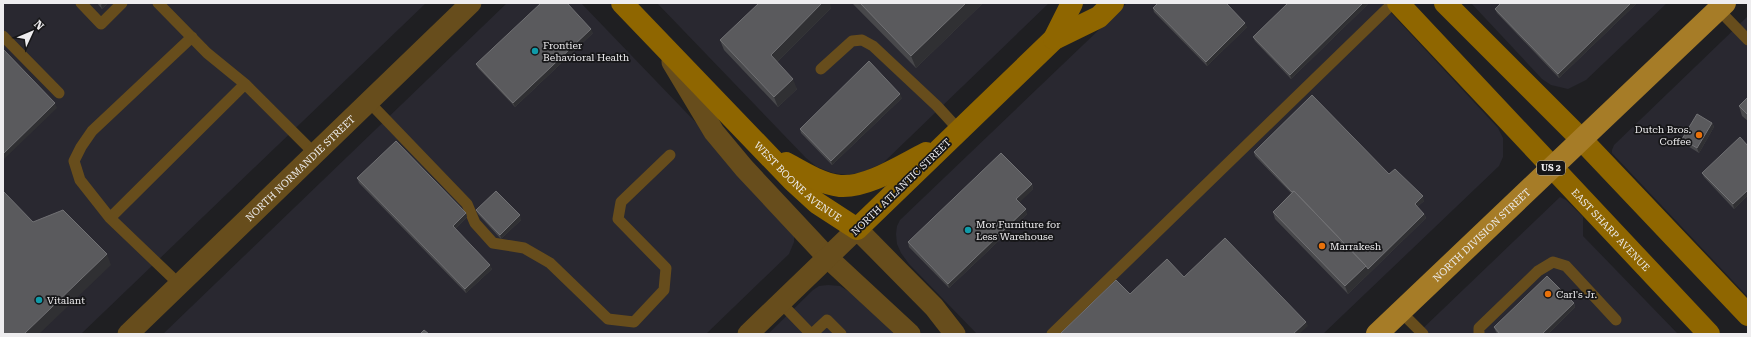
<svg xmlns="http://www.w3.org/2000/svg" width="1751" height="337" viewBox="0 0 1751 337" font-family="'Roboto Serif',serif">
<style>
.built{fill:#292830}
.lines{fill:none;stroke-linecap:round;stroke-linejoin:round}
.lane{stroke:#674d1c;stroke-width:11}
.street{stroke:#674d1c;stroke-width:21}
.secondary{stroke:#8f6600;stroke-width:22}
.primary{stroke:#a67c27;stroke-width:22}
.wall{fill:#48484b}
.shaded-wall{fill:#303033}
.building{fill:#5a5a5d;stroke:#717174}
.culture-dot{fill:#0f9aa8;stroke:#161618;stroke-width:1.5}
.food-dot{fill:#e8710a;stroke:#161618;stroke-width:1.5}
.labels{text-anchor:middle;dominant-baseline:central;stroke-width:3.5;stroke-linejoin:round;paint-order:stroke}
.shield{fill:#161618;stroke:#adacae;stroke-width:1}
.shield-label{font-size:9px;font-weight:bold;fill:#eeedef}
.poi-label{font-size:10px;fill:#eeedef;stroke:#161618;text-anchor:start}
.street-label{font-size:10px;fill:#eeedef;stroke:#161618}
</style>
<rect width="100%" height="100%" fill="#1f1f22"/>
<!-- built -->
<path class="built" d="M 3,3 L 426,3 L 81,334 L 3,334 Z
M 507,3 L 581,3 L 705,132 L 794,236 L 794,242 L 789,254 L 706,334 L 163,334 Z
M 657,3 L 1049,3 L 883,163 L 863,172 L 848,175 L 833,173 L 817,167 L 806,158 Z
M 1127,3 L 1382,3 L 1498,128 L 1503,138 L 1503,157 L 1499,166 L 1323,334 L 977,334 L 909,264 L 901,253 L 897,244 L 896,234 L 897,226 L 900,220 Z
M 1471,3 L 1667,3 L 1586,80 L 1568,89 L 1551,85 L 1542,79 Z
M 1748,16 L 1748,297 L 1612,153 L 1612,150 L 1614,145 Z
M 1560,197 L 1566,200 L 1583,217 L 1583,236 L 1678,334 L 1417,334 Z
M 828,285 L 840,286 L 853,294 L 895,334 L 768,334 L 813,290 L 819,286 Z"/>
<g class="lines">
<!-- lane -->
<path class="lane" d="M 81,3 L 101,24 L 122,3
M 158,3 L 207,53 L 245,84 L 315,154
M 1718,9 L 1748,40
M 3,36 L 59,93
M 821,69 L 852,41 L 862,40 L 873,46 L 937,106 L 959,130
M 369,102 L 467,204 L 475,223 L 493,243 L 524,248 L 550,263 L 608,319 L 634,322 L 664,290 L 666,268 L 618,219 L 621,202 L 670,155
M 110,218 L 245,84
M 180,285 L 110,218 L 80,180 L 74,161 L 81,147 L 92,131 L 192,37
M 781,303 L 811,334
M 1401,312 L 1423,334
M 812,334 L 827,320 L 841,334
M 1052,334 L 1393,3
M 1479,334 L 1479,328 L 1538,271 L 1553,262 L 1566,266 L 1616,320"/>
<!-- street -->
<g class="street">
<path d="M 672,62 L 714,132 L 744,168 L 828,258 L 910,334"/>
<path id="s1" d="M 128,334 L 471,3"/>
<path d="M 748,334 L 857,229 L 934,307 L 955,334"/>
</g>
<!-- secondary -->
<g class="secondary">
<path id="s2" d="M 622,3 L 793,181 L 817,203 L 857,229 L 1054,39 L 1099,17 L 1113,3"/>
<path id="s3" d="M 1398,3 L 1709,334"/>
<path d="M 1445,3 L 1581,139 L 1748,315"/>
<path d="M 1054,39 L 1072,3"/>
<path d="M 786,163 C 802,172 821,184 840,186 C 867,188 902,165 926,153"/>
</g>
<!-- primary -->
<path class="primary" id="s4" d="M 1377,334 L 1725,3"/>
</g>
<!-- wall -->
<path class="wall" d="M 97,3 L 108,3 L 102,9 Z
M 852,3 L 983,3 L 916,68 Z
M 1288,3 L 1369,3 L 1291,79 L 1255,41 L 1253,37 Z
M 1636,4 L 1559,78 L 1497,13 L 1495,9 Z
M 831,8 L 777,62 L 797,89 L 778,107 L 724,50 L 720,40 Z
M 1153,8 L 1247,27 L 1207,66 L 1154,12 Z
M 593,33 L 515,107 L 478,68 L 476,64 Z
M 1748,97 L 1748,121 L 1742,116 L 1739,106 Z
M 902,98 L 832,165 L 801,133 L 800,129 Z
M 1712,123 L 1714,127 L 1699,153 L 1683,143 L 1682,139 Z
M 1748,146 L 1748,195 L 1734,209 L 1704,177 L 1702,173 Z
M 1254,152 L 1389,174 L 1424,201 L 1417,207 L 1424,214 L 1426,218 L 1348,294 L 1275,219 L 1273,212 L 1291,193 L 1255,156 Z
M 357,178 L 466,213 L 467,217 L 455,229 L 492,269 L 466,293 L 359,183 Z
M 1032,184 L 1033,189 L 1019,202 L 1027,214 L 949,288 L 909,247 L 908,242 Z
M 476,210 L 521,220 L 501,239 L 478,214 Z
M 1574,303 L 1575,307 L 1548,334 L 1498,334 L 1496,332 L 1494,327 Z"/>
<!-- shaded-wall -->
<path class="shaded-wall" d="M 103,3 L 108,3 L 102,9 L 101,5 Z
M 822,3 L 830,3 L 831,8 L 774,65 L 771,55 Z
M 966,3 L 983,3 L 916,68 L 911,56 Z
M 1363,3 L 1369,3 L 1291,79 L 1290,75 Z
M 1631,3 L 1636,3 L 1636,4 L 1559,78 L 1558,74 Z
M 1245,23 L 1247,27 L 1207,66 L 1206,62 Z
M 591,29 L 593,33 L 515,107 L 513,103 Z
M 793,79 L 797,89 L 778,107 L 774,97 Z
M 900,94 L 902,98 L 832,165 L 831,161 Z
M 55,103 L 57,108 L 3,160 L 3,154 Z
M 1712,123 L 1714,127 L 1699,153 L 1697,148 Z
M 1032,184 L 1033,189 L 1018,204 L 1016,199 Z
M 1748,190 L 1748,195 L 1734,209 L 1733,204 Z
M 1423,196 L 1424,201 L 1416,208 L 1415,204 Z
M 1026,209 L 1027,214 L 949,288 L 948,284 Z
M 466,213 L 467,217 L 454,230 L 453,226 Z
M 1424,214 L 1426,218 L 1348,294 L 1345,286 L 1366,266 Z
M 520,215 L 521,220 L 501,239 L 500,235 Z
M 107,254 L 111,265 L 39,334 L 24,334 Z
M 490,265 L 492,269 L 466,293 L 465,289 Z
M 1574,303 L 1575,307 L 1548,334 L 1542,334 Z
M 1306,322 L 1308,326 L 1299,334 L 1293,334 Z"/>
<!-- building -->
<path class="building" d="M 541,3 L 567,3 L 591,29 L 513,103 L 476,64 Z
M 759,3 L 822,3 L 771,55 L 793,79 L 774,97 L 720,40 Z
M 860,3 L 966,3 L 911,56 Z
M 1158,3 L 1226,3 L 1245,23 L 1206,62 L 1153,8 Z
M 1288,3 L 1363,3 L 1290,75 L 1253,37 Z
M 1501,3 L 1631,3 L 1558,74 L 1495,9 Z
M 3,49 L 55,103 L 3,154 Z
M 869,61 L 900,94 L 831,161 L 800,129 Z
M 1312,95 L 1389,174 L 1395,169 L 1423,196 L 1415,204 L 1424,214 L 1368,269 L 1366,266 L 1294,191 L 1292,192 L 1254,152 Z
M 1748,97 L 1748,115 L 1739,106 Z
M 1697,114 L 1712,123 L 1697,148 L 1682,139 Z
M 1740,137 L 1748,146 L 1748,190 L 1733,204 L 1702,173 Z
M 396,141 L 466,213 L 453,226 L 490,265 L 465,289 L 357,178 Z
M 1001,153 L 1032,184 L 1016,199 L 1026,209 L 948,284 L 908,242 Z
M 3,191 L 33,222 L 63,210 L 107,254 L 24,334 L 3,334 Z
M 496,191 L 520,215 L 500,235 L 476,210 Z
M 1294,191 L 1366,266 L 1345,286 L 1273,212 Z
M 1225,238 L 1306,322 L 1293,334 L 1060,334 L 1116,280 L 1130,294 L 1167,259 L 1184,277 Z
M 1547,276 L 1574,303 L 1542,334 L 1500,334 L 1494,327 Z
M 424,330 L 429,334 L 420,334 Z"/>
<!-- markers -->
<g class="culture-dot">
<circle cx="535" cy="51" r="4"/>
<circle cx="968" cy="230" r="4"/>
<circle cx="39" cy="300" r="4"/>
</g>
<g class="food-dot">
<circle cx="1699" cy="135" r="4"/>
<circle cx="1322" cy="246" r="4"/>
<circle cx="1548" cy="294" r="4"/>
</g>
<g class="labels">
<!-- shield labels -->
<rect class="shield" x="1537" y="161" width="28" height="14" rx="3"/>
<g class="shield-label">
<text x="1551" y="168">US 2</text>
</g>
<!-- poi labels -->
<g class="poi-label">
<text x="543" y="45">Frontier<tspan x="543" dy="12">Behavioral Health</tspan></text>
<text x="1691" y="129" text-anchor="end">Dutch Bros.<tspan x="1691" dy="12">Coffee</tspan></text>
<text x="976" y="224">Mor Furniture for<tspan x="976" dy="12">Less Warehouse</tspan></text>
<text x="1330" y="246">Marrakesh</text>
<text x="1556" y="294">Carl's Jr.</text>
<text x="47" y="300">Vitalant</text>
</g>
<!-- street labels -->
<g class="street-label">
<text stroke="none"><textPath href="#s1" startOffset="239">NORTH NORMANDIE STREET</textPath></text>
<text stroke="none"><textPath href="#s2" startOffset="251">WEST BOONE AVENUE</textPath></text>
<text transform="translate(901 187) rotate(-44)">NORTH ATLANTIC STREET</text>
<text stroke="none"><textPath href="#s3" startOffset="311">EAST SHARP AVENUE</textPath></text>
<text stroke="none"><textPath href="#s4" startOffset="144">NORTH DIVISION STREET</textPath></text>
</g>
</g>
<!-- border -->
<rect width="1751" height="337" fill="none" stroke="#eeedef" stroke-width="8"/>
<!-- north arrow -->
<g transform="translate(32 32) rotate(46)" stroke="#161618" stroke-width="3" paint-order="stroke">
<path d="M0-3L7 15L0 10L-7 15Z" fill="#eeedef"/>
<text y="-6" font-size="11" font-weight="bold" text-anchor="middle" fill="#eeedef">N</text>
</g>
</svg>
